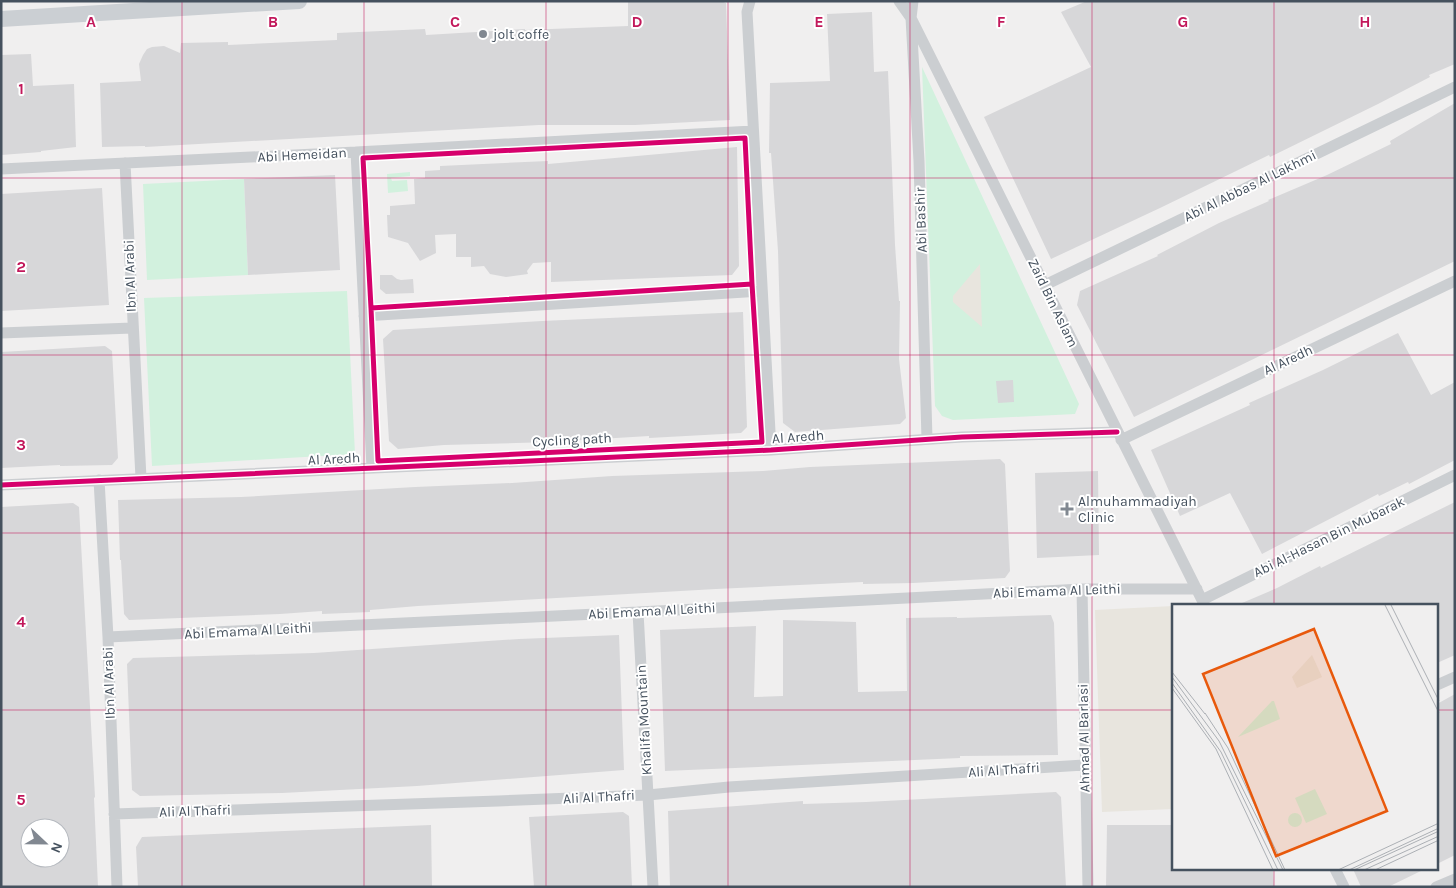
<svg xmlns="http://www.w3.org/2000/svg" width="1456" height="888" viewBox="0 0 1456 888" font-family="Karla,sans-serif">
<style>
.green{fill:#d2f1de}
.sand{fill:#e8e5de}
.building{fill:#d7d7d9;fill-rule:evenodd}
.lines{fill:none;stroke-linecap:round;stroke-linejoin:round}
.minor{stroke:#cbced1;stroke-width:11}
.secondary{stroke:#cbcfd3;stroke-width:16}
.cycleway-casing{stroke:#fff;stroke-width:8}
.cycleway{stroke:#d6006c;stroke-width:5}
.grid{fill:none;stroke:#c2185b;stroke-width:1;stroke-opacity:0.55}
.poi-dot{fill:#818891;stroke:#fff;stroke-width:2}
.labels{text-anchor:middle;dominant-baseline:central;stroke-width:4;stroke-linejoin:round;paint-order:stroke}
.poi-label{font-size:14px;fill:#45515e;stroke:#fff;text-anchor:start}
.street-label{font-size:14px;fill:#45515e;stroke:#fff}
.inset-road{fill:none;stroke:#acb0b5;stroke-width:1}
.view{fill:#e8590c;fill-opacity:0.15;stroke:#e8590c;stroke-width:2.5}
.inset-edge{fill:none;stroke:#45515e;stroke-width:2.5}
.grid-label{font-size:16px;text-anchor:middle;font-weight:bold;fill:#c2185b;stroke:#fff;stroke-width:4;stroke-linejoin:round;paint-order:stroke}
</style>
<rect width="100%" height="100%" fill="#f0efef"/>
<!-- green -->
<path class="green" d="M 922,67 L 1079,404 L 1075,414 L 953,420 L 942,416 L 935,406 Z
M 410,172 L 410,176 L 391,178 L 392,181 L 407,180 L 408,191 L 388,193 L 387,174 Z
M 244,179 L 248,275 L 147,280 L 143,184 Z
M 347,291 L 355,454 L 152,466 L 144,298 Z"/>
<!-- sand -->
<path class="sand" d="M 980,264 L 982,327 L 953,302 L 953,296 Z
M 1173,606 L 1173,809 L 1102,812 L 1095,610 Z"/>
<!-- building -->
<path class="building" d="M 721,1 L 726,3 L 730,120 L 635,125 L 539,125 L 145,147 L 145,146 L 102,147 L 100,83 L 141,81 L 139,64 L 143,55 L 147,49 L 152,47 L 164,46 L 180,53 L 181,43 L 228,42 L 228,45 L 337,40 L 337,33 L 425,29 L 426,35 L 525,29 L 525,30 L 628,26 L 628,2 Z
M 1087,1 L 1455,1 L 1455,64 L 1429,75 L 1430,77 L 1378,104 L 1270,157 L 1269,155 L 1160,208 L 1051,259 L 984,117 L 1091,67 L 1061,12 Z
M 872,12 L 874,72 L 888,71 L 895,245 L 899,301 L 900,301 L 899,359 L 906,418 L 900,424 L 795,432 L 783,423 L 778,251 L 771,153 L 769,153 L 770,83 L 830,81 L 827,14 Z
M 31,54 L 33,86 L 74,84 L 76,147 L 41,151 L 41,152 L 1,155 L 1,55 Z
M 1455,103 L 1455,261 L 1134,417 L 1077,305 L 1080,291 L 1158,256 L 1157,255 L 1219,223 L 1269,201 L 1268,200 L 1327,175 L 1391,144 L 1390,141 Z
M 737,147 L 739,266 L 732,275 L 551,282 L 551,262 L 533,263 L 527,271 L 528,274 L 506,277 L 490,274 L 484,266 L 471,267 L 471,257 L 456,257 L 456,234 L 435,235 L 436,253 L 420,261 L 408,243 L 388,237 L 387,215 L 390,215 L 390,206 L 415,204 L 414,179 L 425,178 L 425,171 L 440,170 L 440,166 L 548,161 L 548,164 Z
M 335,175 L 340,270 L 248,275 L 244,179 Z
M 102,188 L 109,305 L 1,311 L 1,194 Z
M 380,275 L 392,275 L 397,279 L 401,280 L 413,279 L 414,293 L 386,294 L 380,289 Z
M 743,312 L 747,427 L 741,433 L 649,438 L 649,436 L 550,442 L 444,445 L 398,449 L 389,441 L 383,339 L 393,330 L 542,321 Z
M 1398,333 L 1431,395 L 1455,382 L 1455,460 L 1409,484 L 1408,482 L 1379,496 L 1378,494 L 1262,554 L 1230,493 L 1180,516 L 1151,450 L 1250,405 L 1249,403 L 1323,370 Z
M 105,346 L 112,351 L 118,458 L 112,465 L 60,466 L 60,465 L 1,468 L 1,352 Z
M 1013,380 L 1014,402 L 998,403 L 996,381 Z
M 1000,459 L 1005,464 L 1010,571 L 1005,578 L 913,583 L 863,584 L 863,582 L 716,589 L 418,606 L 370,610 L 370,612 L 322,614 L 322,611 L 280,614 L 129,620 L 124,614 L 121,560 L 120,560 L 118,500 L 241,497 L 415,487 L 512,483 L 612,476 L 763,471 L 810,467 Z
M 1098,471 L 1099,555 L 1037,558 L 1035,473 Z
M 1455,502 L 1455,655 L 1437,663 L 1437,606 L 1235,606 L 1277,588 L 1320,566 L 1321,568 Z
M 73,503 L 79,507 L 95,797 L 94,798 L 98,887 L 1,887 L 1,507 ZM 30,828 L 60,828 L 60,858 L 30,858 Z
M 1051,615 L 1054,623 L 1058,755 L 960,756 L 960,758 L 665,771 L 660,630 L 756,626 L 754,697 L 783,696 L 783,620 L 856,622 L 858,692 L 907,691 L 906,618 L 957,617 L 957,618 Z
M 619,635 L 624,770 L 417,786 L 282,793 L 140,796 L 132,790 L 127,664 L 133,658 L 314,653 L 519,639 Z
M 1455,694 L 1455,855 L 1437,864 L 1437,704 Z
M 1056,792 L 1061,797 L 1066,887 L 670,887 L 668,811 L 803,801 L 803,804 L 866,802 Z
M 623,812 L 629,816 L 632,887 L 534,887 L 529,817 Z
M 431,825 L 432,887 L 138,887 L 136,847 L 142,837 Z
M 1107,825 L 1174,825 L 1174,869 L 1273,869 L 1274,887 L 1106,887 Z
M 1353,869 L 1425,869 L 1388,887 L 1361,887 Z"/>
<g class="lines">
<!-- minor -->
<path class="minor" d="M 750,1 L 747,12 L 771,450
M 899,1 L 911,18 L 1205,606
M 913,1 L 911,18 L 919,161 L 927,439
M 356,152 L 372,468
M 125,163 L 141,478
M 1,169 L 356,152 L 753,131
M 1045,285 L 1455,87
M 364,316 L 761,291
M 1,333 L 132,328
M 1121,440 L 1455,281
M 99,480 L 108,637 L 117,887
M 1,485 L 771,450 L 962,437 L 1117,432
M 1082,589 L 1088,887
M 1202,600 L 1455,475
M 638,612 L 653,887
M 108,637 L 638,612 L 1082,589 L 1197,589
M 1437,685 L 1455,677
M 114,814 L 498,801 L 648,795 L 729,787 L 1084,765
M 1335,869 L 1344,887
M 1436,887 L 1455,879"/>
<!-- secondary -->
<path class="secondary" d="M 1,19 L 299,1"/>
<defs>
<path id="cycleway" d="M 752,284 L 762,442 L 378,461 L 371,308 Z
M 371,308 L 363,158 L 745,138 L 752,284
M 1,485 L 771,450 L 962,437 L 1117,432"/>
</defs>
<!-- cycleway casing -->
<use href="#cycleway" class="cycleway-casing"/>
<!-- cycleway -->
<use href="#cycleway" class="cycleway"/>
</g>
<!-- grid -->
<path class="grid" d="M 182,1 L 182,887M 364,1 L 364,887M 546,1 L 546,887M 728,1 L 728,887M 910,1 L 910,887M 1092,1 L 1092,887M 1274,1 L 1274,606M 1,178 L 1455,178M 1,355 L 1455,355M 1,533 L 1455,533M 1,710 L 1174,710M 1437,710 L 1455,710M 1274,869 L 1274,887"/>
<!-- markers -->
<g class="poi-dot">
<circle cx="483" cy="34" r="5"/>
<path d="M1064.5 501.5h5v5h5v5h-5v5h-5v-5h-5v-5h5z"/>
</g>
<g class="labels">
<!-- poi labels -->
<g class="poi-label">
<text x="493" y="34">jolt coffe</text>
<text x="1078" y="501">Almuhammadiyah<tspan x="1078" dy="16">Clinic</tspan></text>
</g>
<!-- street labels -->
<g class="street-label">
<text transform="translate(302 155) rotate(-3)">Abi Hemeidan</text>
<text transform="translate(1250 186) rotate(-26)">Abi Al Abbas Al Lakhmi</text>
<text transform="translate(921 220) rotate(-92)">Abi Bashir</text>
<text transform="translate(130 276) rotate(-92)">Ibn Al Arabi</text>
<text transform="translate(1053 303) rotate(64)">Zaid Bin Aslam</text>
<text transform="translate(1288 360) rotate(-25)">Al Aredh</text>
<text transform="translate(798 437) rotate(-4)">Al Aredh</text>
<text transform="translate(572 440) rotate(-3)">Cycling path</text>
<text transform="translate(334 459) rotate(-3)">Al Aredh</text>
<text transform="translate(1329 537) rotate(-26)">Abi Al-Hasan Bin Mubarak</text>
<text transform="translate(1057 591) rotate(-2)">Abi Emama Al Leithi</text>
<text transform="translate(652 611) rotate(-3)">Abi Emama Al Leithi</text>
<text transform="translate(248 631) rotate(-3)">Abi Emama Al Leithi</text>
<text transform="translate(109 683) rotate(-92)">Ibn Al Arabi</text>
<text transform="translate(644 720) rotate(-93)">Khalifa Mountain</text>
<text transform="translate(1084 738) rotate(-91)">Ahmad Al Barlasi</text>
<text transform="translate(1004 770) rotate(-4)">Ali Al Thafri</text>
<text transform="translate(599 797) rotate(-3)">Ali Al Thafri</text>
<text transform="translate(195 811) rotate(-2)">Ali Al Thafri</text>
</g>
</g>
<!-- overview -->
<g transform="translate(1172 604)">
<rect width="266" height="266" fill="#f0efef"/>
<path d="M 102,97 L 108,115 L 66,133 L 100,97 ZM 143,185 L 155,210 L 134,219 L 123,194 ZM116 216a7 7 0 1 1 14 0a7 7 0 1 1-14 0Z" fill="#d2f1de"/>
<path d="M 140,51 L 150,73 L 125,84 L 120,73 Z" fill="#e8e5de"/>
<path class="inset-road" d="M 213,1 L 267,109M 219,1 L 267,97M 0,68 L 33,110M 0,73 L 47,137 L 111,266M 0,79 L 49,148 L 106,266M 0,84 L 44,145 L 101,266M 33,109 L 56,144 L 113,266M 166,266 L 267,219M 177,266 L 267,224M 182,266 L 267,227M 192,266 L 267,232M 203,266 L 267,236"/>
<path class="view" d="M 142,25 L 215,207 L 104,252 L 31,70 Z"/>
<rect width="266" height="266" class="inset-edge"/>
</g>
<g class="grid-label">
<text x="91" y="27">A</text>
<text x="273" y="27">B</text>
<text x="455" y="27">C</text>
<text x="637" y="27">D</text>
<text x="819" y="27">E</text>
<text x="1001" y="27">F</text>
<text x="1183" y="27">G</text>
<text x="1365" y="27">H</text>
<text x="21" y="94">1</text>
<text x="21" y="272">2</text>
<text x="21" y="450">3</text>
<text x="21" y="627">4</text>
<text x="21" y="805">5</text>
</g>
<!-- border -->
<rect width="1456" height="888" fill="none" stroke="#45515e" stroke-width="5"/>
<!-- north arrow -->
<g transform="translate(45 843) rotate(112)"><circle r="24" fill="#ffffff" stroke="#b5b9bf"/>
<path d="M0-4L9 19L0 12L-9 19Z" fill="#818891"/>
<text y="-8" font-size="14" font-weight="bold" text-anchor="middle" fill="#45515e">N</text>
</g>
</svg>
